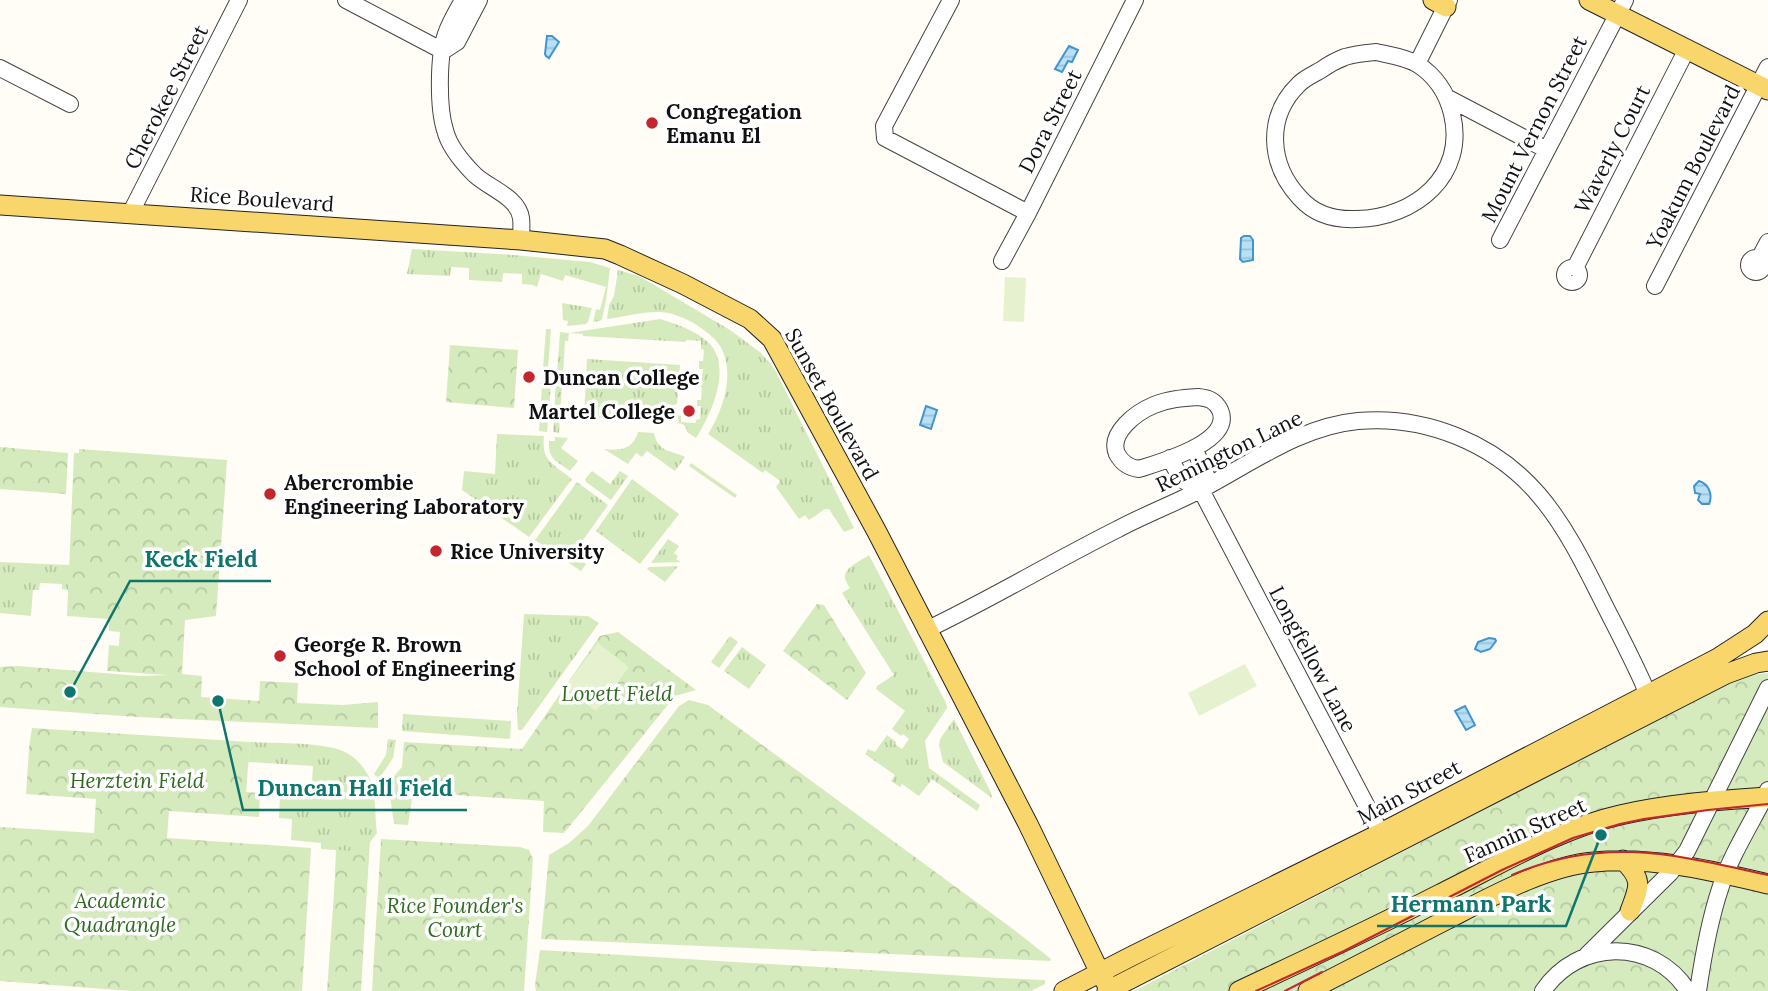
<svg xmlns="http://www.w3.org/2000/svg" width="1768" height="991" viewBox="0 0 1768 991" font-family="Lora,serif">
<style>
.grass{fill:url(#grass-tufts)}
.park{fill:url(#park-crowns)}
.pitch{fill:#e6f2cf}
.water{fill:url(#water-rules);stroke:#3f96cf;stroke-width:2}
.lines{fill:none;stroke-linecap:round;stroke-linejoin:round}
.minor-casing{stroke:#444;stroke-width:18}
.major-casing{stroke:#222;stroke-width:21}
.minor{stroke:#fff;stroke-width:16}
.major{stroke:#f9d66b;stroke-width:19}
.tram{stroke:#c4262e;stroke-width:2}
.poi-dot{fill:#c4262e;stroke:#fff;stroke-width:2.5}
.labels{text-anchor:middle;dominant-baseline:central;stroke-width:7;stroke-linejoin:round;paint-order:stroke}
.street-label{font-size:21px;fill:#111;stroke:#fff}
.poi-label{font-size:21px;font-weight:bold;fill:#111;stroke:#fff;text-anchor:start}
.park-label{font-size:21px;font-style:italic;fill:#2f6b1f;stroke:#fff}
.leader{fill:none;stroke:#0f766e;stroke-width:2.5}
.callout-dot{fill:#0f766e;stroke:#fff;stroke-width:2.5}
.callout-label{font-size:23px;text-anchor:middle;font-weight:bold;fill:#0f766e;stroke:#fff;stroke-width:7;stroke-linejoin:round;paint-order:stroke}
</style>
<defs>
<pattern id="grass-tufts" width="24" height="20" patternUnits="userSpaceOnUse" patternTransform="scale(1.75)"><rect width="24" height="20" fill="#d5ebbd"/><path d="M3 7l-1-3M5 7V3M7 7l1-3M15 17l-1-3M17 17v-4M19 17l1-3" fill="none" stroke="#b6c8a1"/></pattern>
<pattern id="park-crowns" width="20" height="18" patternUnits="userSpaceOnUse" patternTransform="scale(1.75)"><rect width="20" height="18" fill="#d5ebbd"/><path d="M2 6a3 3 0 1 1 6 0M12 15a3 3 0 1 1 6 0" fill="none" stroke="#b6c8a1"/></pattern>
<pattern id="water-rules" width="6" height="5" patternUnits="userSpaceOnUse" patternTransform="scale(1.75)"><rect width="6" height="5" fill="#b9e0f7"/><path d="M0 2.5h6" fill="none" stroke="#9ebfd3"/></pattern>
</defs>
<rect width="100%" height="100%" fill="#fffdf5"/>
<!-- grass -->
<path class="grass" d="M 412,249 L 513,255 L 590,262 L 610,268 L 606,300 L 602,319 L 600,321 L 593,322 L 596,309 L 600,310 L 606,287 L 565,275 L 563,281 L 541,274 L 537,287 L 533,285 L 522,284 L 522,274 L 503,273 L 502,282 L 469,280 L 469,268 L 451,267 L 450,276 L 407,274 Z
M 618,270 L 639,276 L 730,330 L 761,353 L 774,368 L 854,528 L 844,532 L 829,509 L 825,509 L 809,520 L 805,515 L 799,519 L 776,487 L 780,481 L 765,470 L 763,473 L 708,434 C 723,410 736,373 720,346 C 716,339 708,333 701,328 C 690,320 675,313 661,312 C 645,311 623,317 607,319 L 609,305 L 614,296 Z
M 562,303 L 592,308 L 588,322 L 586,324 L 567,326 L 568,321 L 563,320 Z
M 660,319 C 677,324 697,331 710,344 C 732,369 711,414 696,438 L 687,432 C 686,426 684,424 679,423 L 677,415 L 681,416 L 681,422 L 696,423 L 696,420 L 700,419 L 701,406 L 697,406 L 697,400 L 701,400 L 702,387 L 698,387 L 698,380 L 702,380 L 703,369 L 699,369 L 699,361 L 703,361 L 704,350 L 701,349 L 701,341 L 686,340 L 686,342 L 583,336 L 583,334 L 569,333 L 568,341 L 565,341 L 563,375 L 557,374 L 560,332 L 569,333 Z
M 546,329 L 551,329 L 548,368 L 543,368 Z
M 587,359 L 680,365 L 677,404 C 666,406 658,412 654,423 L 584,417 Z
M 542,385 L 551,385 L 547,432 L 539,431 Z
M 556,385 L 562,386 L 559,433 L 553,432 Z
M 638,432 L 654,433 C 658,453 671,450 685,457 L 675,471 L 647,451 L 642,457 L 636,453 L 628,464 L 604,449 C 619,451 633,450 638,432 Z
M 497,434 L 544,436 C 541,462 554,464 572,479 L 529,537 L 462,490 L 464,471 L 495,474 Z
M 555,437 L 568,438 L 561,448 L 578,461 L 570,471 C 557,461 548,460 549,441 L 555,441 Z
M 691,463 L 737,495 L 735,498 L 689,466 Z
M 592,471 L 610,484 L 620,471 L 628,476 L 611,500 L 586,482 L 585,479 Z
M 632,479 L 679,514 L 640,564 L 596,531 Z
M 577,482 L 608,505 L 573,554 L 586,564 L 581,571 L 535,540 Z
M 668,539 L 679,546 L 674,553 L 678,556 L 676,559 L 681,562 L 651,563 Z
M 869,555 L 946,703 L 947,708 L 925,741 L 929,768 L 980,805 L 977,811 L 932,779 L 919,796 L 902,784 L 900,787 L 891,781 L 895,775 L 865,754 L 868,749 L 875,752 L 887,735 L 896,742 L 895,744 L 902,749 L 909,739 L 903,734 L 901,736 L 892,729 L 905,711 L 876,689 L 877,686 L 894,675 L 842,593 L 850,588 C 849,588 845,579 845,578 C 843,568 862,560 869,555 Z
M 0,562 L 69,565 L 69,590 L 62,589 L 62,584 L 40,583 L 39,590 L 33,590 L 31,616 L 0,613 Z
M 678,566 L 665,582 L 647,569 L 649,567 Z
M 524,614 L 588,616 L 599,623 L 522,730 L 518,730 L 517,714 Z
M 730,636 L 738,642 L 719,668 L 711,662 Z
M 742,647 L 766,665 L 749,689 L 724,671 Z
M 403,714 L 511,721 L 510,739 L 402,731 Z
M 954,719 L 991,793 L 992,798 L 943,762 L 939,745 L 940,739 Z
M 388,739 L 396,740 L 393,758 L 379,779 L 374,774 L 386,755 Z
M 250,742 C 274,743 323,742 343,751 C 358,758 370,773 373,789 C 376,803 375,819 377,833 L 370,842 L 366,899 L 334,899 L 336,850 L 321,849 L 321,843 L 291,840 L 292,819 L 279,818 L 280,796 L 311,797 L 313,766 L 248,762 Z"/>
<!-- park -->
<path class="park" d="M 450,345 L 518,350 L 514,408 L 446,402 Z
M 0,447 L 68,453 L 66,494 L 0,489 Z
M 79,449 L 227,460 L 216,616 L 185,620 L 182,674 L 202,676 L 201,697 L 259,701 L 260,681 L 298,683 L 297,703 L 343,705 L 378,702 L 378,728 L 137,717 L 0,707 L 0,667 L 18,666 L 140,676 L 168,675 L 107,671 L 109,645 L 119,646 L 120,632 L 109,631 L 109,619 L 67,616 L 74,453 L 79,453 Z
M 817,604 L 824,605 L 866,673 L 847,700 L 783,651 Z
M 618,632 L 696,690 L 675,696 L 564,833 L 543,832 L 544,801 L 413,792 L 408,825 L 394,824 L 388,783 L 402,767 L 404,742 L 522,749 L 600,636 Z
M 1768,673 L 1768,991 L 1134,991 L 1734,680 L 1749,675 Z
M 689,700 L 708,705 L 1013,929 L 1051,959 L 1050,961 L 541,939 L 549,855 L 569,843 L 588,826 L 679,706 Z
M 32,728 L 250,742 L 246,792 L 260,793 L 259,817 L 169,811 L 167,838 L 311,848 L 302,991 L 131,991 L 0,981 L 0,827 L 94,833 L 96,799 L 26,794 L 29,748 Z
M 381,839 L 520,847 L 529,850 L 533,859 L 524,991 L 372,991 Z
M 337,850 L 369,852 L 361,991 L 327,991 Z
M 540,950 L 1000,978 L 1045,980 L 1045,984 L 1031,991 L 536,991 L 535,985 Z"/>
<!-- pitch -->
<path class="pitch" d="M 1005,277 L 1026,278 L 1024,322 L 1003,321 Z
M 598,643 L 629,667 L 596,711 L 565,687 Z
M 1245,664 L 1257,686 L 1199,716 L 1188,693 Z"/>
<!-- water -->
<path class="water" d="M 547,36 L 552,36 L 559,42 L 549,58 L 546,56 L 545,54 Z
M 1069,46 L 1078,50 L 1072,62 L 1068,61 L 1062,72 L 1055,69 Z
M 1244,236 L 1250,236 L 1253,240 L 1253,260 L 1243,262 L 1240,259 L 1241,238 Z
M 926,406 L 937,410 L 931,429 L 920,425 Z
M 1699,481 C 1709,484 1713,495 1709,504 L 1702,504 L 1698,500 L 1700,494 L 1695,493 L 1694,486 Z
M 1489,638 L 1495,639 L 1496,641 L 1490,649 L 1481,652 L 1475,649 L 1478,642 Z
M 1465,706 L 1475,725 L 1466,730 L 1455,711 Z"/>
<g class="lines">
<defs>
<path id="minor" d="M 346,0 L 443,51
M 463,0 C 457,11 450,22 446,34 C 438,56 438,108 445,130 C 449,147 463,163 475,175 C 489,188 518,197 521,218 C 522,225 521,233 521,240
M 951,0 L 884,126 L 885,138 L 1028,213
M 443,51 L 457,42 L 479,0
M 1376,52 C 1389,55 1405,57 1417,64 C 1436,76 1447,93 1452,114 C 1467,176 1414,218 1357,219 C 1336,220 1315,215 1300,198 C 1269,165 1265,117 1299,84 C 1305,78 1314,74 1321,70 C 1328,65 1337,60 1345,57 C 1355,54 1366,53 1376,52 Z
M 1417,64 L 1449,0
M 0,68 L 70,104
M 1448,98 L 1547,150
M 130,214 L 239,0
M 1500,240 L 1625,0
M1749 265a7 7 0 1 1 14 0a7 7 0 1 1-14 0Z
M 1759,259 L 1768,242
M 1002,261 L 1028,213 L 1135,0
M1565 275a7 7 0 1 1 14 0a7 7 0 1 1-14 0Z
M 1575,268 L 1687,49
M 1655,286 L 1768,67
M 1198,397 C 1208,398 1215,400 1220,410 C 1234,442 1160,462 1139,469 C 1130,468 1122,463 1117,454 C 1108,433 1137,412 1154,405 C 1168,399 1183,398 1198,397 Z
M 1194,448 L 1206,475 L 1201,490
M 1170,458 C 1179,476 1182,483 1201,490
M 1201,490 L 1385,841
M 926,630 C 991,599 1054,561 1118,529 C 1146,514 1176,503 1204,488 C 1253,462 1302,426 1358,421 C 1425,415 1494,443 1538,494 C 1564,524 1583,562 1601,598 C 1615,626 1630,654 1643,683 L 1647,694
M 1587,955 L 1670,873 L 1687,851 L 1768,688
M 1543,991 C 1578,939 1653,937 1688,991
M 1698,991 C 1703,957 1709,922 1720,889 C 1731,854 1752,823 1768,790"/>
<path id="major" d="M 1433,0 L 1446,7
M 1589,0 L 1768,90
M 0,205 L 521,240 L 605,249 L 620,255 L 683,284 L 750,319 L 772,339 L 877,532 L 1028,824 L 1100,973 L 1111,991
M 1623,860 C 1644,880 1639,887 1630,911
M 1064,991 L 1132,956 L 1381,833 L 1718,658 L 1755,634 L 1768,621
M 1107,991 L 1726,674 L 1756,663 L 1768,661
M 1239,991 C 1307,959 1374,928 1440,894 C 1497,866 1558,829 1620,815 C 1668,804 1719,800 1768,797
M 1308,991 C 1354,967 1400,944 1446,920 C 1489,898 1545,866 1594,862 C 1652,856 1712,871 1768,884"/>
</defs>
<!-- minor casing -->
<use href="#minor" class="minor-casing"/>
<!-- major casing -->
<use href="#major" class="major-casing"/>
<!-- minor -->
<use href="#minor" class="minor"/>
<!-- major -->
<use href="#major" class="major"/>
<!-- tram -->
<path class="tram" d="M 1512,875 C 1604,835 1676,855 1768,875
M 1256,991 L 1344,951 L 1502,870 L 1573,838 L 1620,824 L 1644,819 L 1708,810 L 1768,804
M 1285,991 L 1322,972"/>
</g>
<!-- markers -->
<g class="poi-dot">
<circle cx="652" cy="123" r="7"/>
<circle cx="529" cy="377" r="7"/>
<circle cx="689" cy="411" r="7"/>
<circle cx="270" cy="494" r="7"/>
<circle cx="436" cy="551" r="7"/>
<circle cx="280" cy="656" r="7"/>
</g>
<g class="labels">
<!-- street labels -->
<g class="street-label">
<text transform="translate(166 97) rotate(-63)">Cherokee Street</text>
<text transform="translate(1050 121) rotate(-63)">Dora Street</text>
<text transform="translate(1534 129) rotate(-63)">Mount Vernon Street</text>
<text transform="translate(1612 149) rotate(-63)">Waverly Court</text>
<text transform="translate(1693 167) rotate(-63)">Yoakum Boulevard</text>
<text transform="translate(262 199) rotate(4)">Rice Boulevard</text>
<text transform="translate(832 404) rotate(61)">Sunset Boulevard</text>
<text transform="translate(1229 451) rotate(-26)">Remington Lane</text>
<text transform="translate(1313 659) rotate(62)">Longfellow Lane</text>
<text transform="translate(1409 792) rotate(-28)">Main Street</text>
<text transform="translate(1525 830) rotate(-24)">Fannin Street</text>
</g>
<!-- poi labels -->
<g class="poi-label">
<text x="666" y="111">Congregation<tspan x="666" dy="24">Emanu El</tspan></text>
<text x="543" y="377">Duncan College</text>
<text x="675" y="411" text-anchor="end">Martel College</text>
<text x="284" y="482">Abercrombie<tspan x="284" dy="24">Engineering Laboratory</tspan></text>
<text x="450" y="551">Rice University</text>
<text x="294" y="644">George R. Brown<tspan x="294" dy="24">School of Engineering</tspan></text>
</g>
<!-- park labels -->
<g class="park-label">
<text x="617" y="693">Lovett Field</text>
<text x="137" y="780">Herztein Field</text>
<text x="120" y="900">Academic<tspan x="120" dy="24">Quadrangle</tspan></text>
<text x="455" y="905">Rice Founder's<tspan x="455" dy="24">Court</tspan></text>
</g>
</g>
<!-- callouts -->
<path class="leader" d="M70 692L130 581H271M218 701L243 810H467M1601 835L1566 926H1377"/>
<g class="callout-dot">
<circle cx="70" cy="692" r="7"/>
<circle cx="218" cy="701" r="7"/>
<circle cx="1601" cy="835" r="7"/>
</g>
<g class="callout-label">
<text x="201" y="567">Keck Field</text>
<text x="355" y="796">Duncan Hall Field</text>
<text x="1471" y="912">Hermann Park</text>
</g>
</svg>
